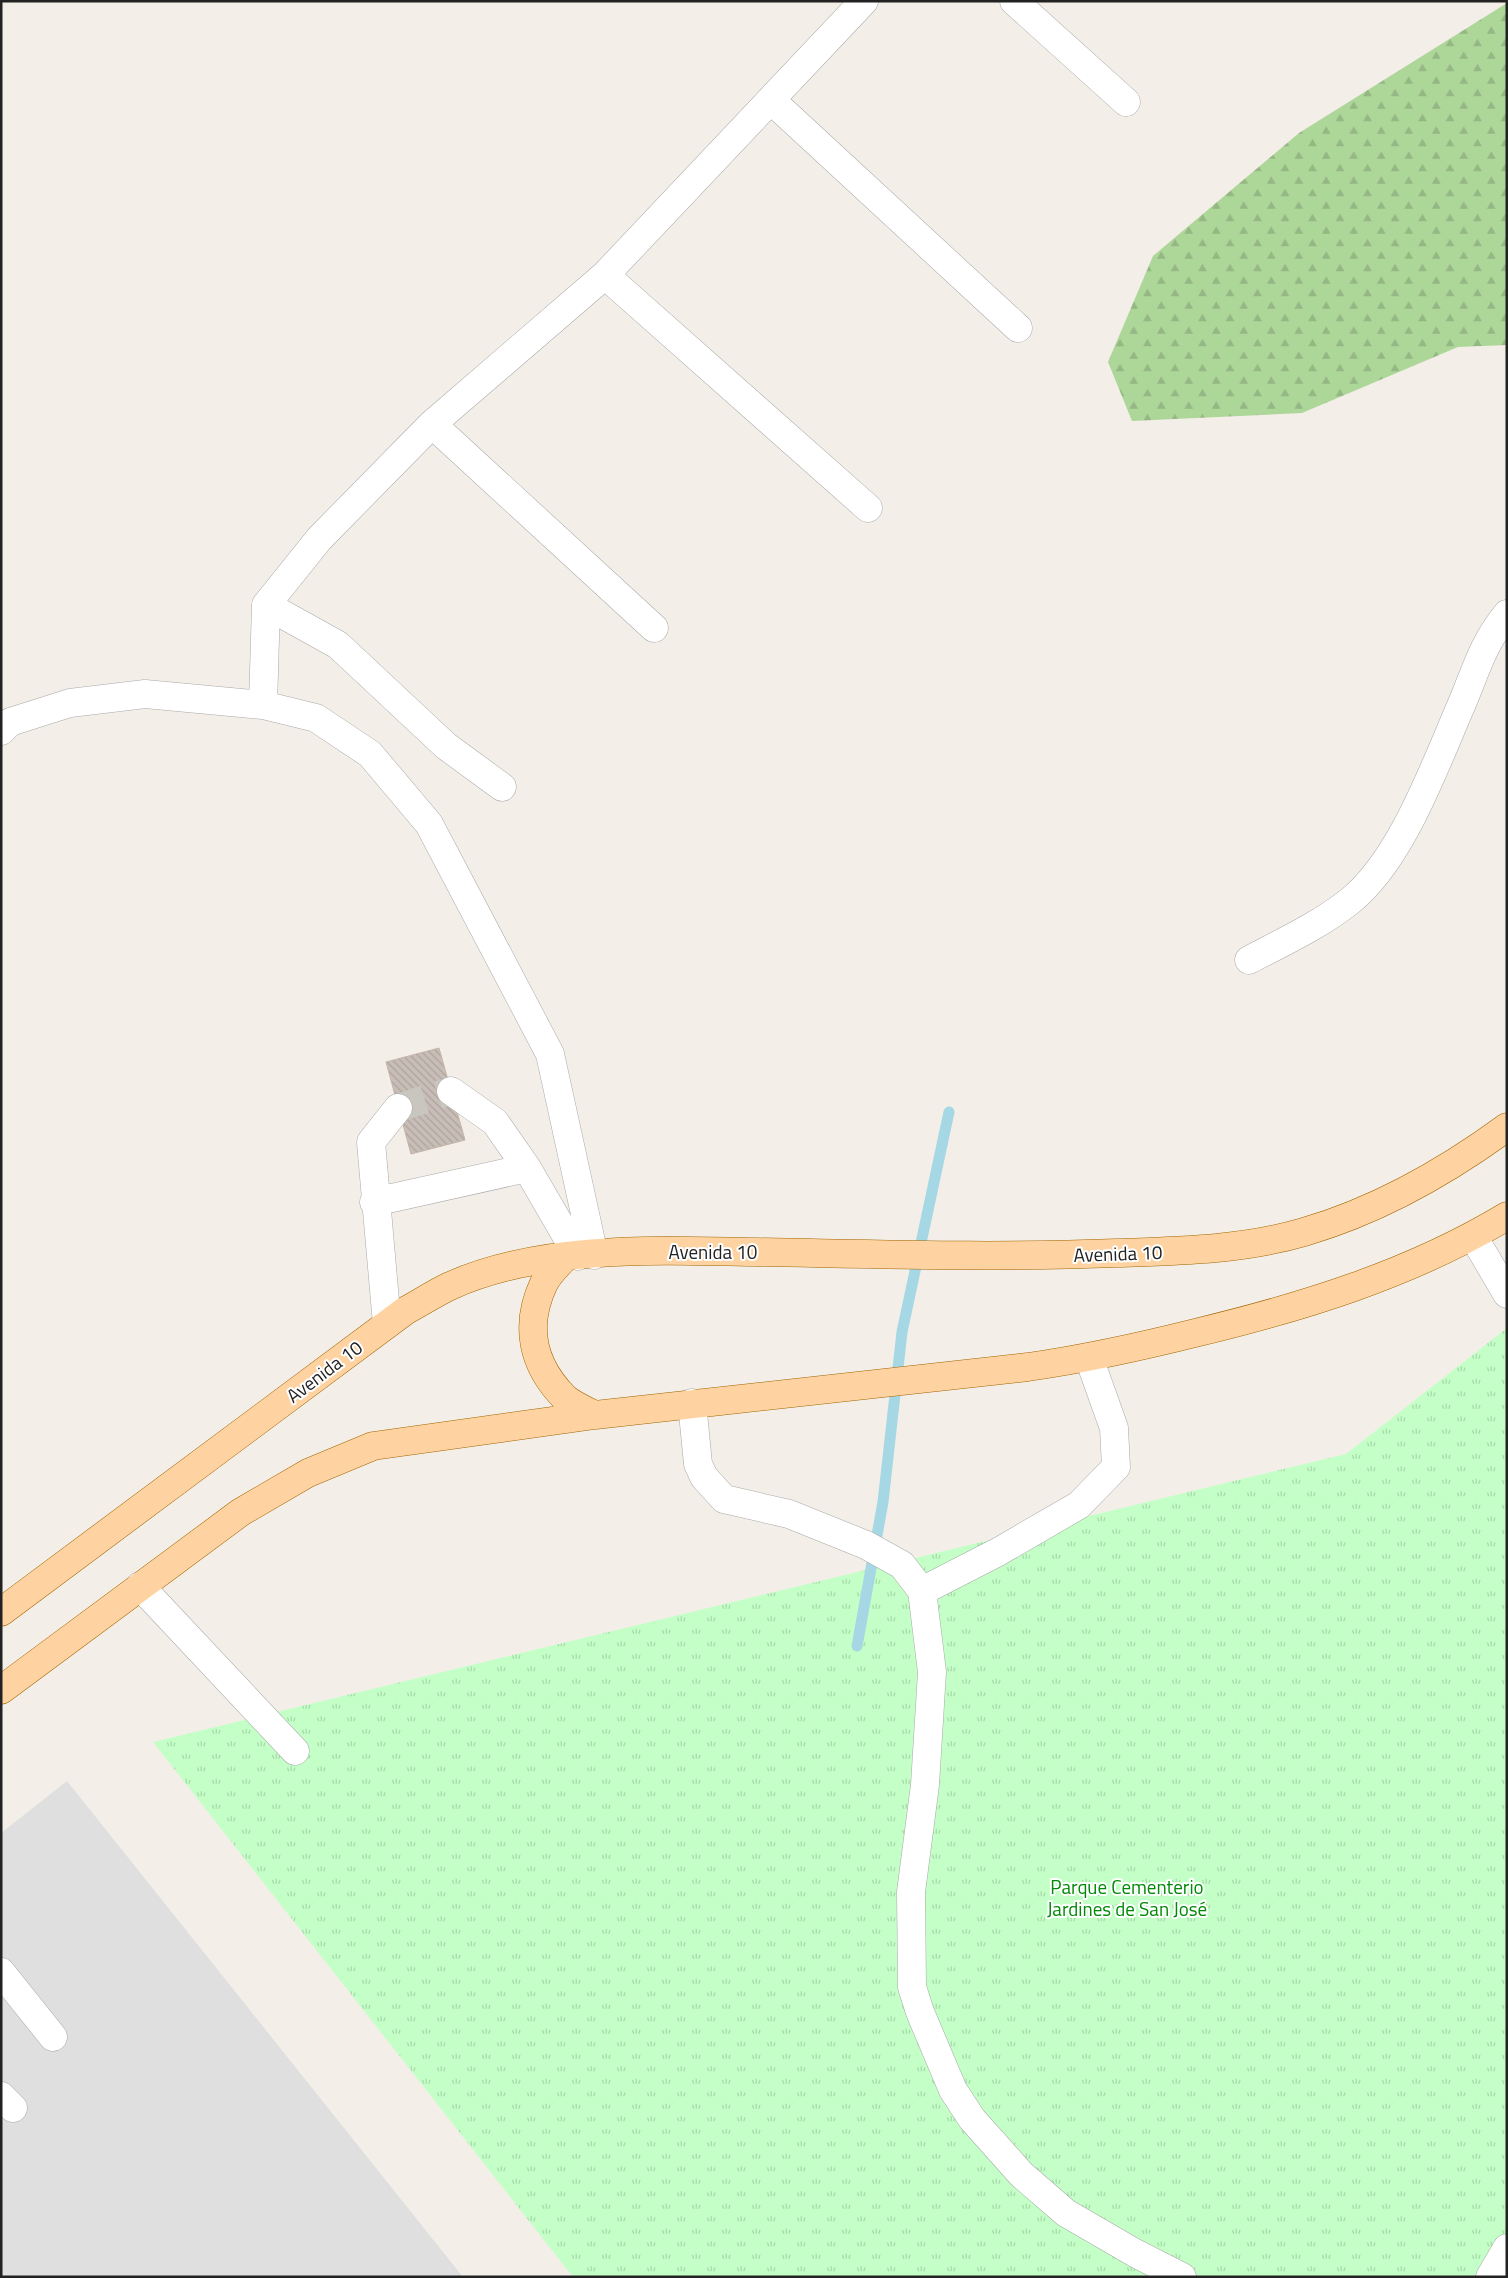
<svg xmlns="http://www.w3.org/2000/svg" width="1508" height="2278" viewBox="0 0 1508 2278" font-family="'Titillium Web',sans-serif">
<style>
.residential{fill:#e0dfdf}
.forest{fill:url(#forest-firs)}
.park{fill:url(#park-tufts)}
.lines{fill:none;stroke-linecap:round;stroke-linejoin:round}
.stream{stroke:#a5d8e4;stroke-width:11}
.building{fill:url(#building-back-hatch);stroke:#c6b5a9}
.minor-tunnel{stroke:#c9c6c0;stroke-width:28;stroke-dasharray:28 14;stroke-linecap:butt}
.minor-casing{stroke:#a9a9a9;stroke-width:29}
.major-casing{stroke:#a06500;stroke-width:29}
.minor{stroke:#fff;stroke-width:28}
.major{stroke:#ffd3a1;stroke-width:28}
.labels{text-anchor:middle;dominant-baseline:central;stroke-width:4;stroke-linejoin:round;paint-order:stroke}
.street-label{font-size:19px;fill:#222;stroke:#fff}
.park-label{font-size:19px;fill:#028908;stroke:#fff}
</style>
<defs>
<pattern id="forest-firs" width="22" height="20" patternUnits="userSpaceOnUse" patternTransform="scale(1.25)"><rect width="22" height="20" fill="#add699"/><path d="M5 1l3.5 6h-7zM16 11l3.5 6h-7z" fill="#95b784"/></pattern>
<pattern id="park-tufts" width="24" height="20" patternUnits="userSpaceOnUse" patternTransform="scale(1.25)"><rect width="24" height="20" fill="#c3ffc6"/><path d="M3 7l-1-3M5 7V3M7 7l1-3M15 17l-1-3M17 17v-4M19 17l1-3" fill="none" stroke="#a7daaa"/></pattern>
<pattern id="building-back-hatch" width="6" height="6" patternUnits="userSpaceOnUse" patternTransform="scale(1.25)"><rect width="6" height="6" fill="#c8beb7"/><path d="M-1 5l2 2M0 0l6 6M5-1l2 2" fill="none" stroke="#aca39d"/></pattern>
</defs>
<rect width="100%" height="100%" fill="#f3efe8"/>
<!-- residential -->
<path class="residential" d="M 67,1781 L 463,2277 L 1,2277 L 1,1833 Z"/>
<!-- forest -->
<path class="forest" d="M 1507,3 L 1507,345 L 1458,347 L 1302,413 L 1132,421 L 1108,362 L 1153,256 L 1299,133 Z"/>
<!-- park -->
<path class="park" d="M 1507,1328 L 1507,2277 L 573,2277 L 153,1742 L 1346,1454 Z"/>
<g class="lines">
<!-- stream -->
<path class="stream" d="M 857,1646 L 883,1502 L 902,1332 L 949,1112"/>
</g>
<!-- building -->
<path class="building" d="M 439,1048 L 465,1140 L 411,1154 L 386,1062 Z"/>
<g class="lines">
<!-- minor-tunnel -->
<path class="minor-tunnel" d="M 398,1108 L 451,1091"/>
<defs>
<path id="minor" d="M 1014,1 L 1126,102
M 771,100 L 1018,328
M 605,275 L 868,508
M 432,424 L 654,628
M 266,605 L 338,645 L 446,746 L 502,787
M 263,705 L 266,605 L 319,539 L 432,424 L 605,275 L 864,1
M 1,731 L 10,722 L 70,703 L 145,694 L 263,705 L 316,718 L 370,754 L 429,824 L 550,1054 L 594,1255
M 1249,960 C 1283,942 1320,925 1350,901 C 1401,860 1434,768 1460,708 C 1475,674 1482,644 1507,614
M 451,1091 L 495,1122 L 527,1168 L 578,1256
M 374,1202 L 527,1168
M 1473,1236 L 1507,1294
M 387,1324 L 371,1142 L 398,1108
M 692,1403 L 698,1464 L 704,1477 L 724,1499 L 789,1514 L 866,1545 L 902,1565 L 922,1591 L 932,1672 L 925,1785 L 911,1892 L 912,1987 L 920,2012 L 953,2090 L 972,2119 L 1021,2174 L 1066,2213 L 1135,2253 L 1182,2277
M 140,1586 L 295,1751
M 922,1591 L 998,1552 L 1079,1505 L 1116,1467 L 1114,1428 L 1089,1358
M 1,1972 L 53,2037
M 1,2096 L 13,2108
M 1490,2277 L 1507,2248"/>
<path id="major" d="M 566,1256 C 559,1264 549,1273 544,1283 C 524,1325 532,1365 565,1398 C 573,1405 585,1410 595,1415
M 1,1612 L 405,1311 C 420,1303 435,1293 450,1286 C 541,1245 658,1250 755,1252 C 876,1254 996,1258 1117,1253 C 1179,1251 1243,1250 1304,1232 C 1376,1211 1447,1171 1507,1127
M 1,1690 L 241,1512 L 308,1473 L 373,1446 L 595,1415 L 1028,1367 C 1084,1359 1139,1347 1195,1333 C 1303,1307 1411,1274 1507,1216"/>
</defs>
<!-- minor casing -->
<use href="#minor" class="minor-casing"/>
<!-- major casing -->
<use href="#major" class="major-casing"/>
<!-- minor -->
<use href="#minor" class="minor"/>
<!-- major -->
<use href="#major" class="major"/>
</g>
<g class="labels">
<!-- street labels -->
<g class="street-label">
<text x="713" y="1251">Avenida 10</text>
<text transform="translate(1118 1253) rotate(-2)">Avenida 10</text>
<text transform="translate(324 1371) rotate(-37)">Avenida 10</text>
</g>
<!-- park labels -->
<g class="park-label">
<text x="1127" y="1886">Parque Cementerio<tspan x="1127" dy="22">Jardines de San José</tspan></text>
</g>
</g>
<!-- border -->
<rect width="1508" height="2278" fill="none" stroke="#222222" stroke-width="5"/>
</svg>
